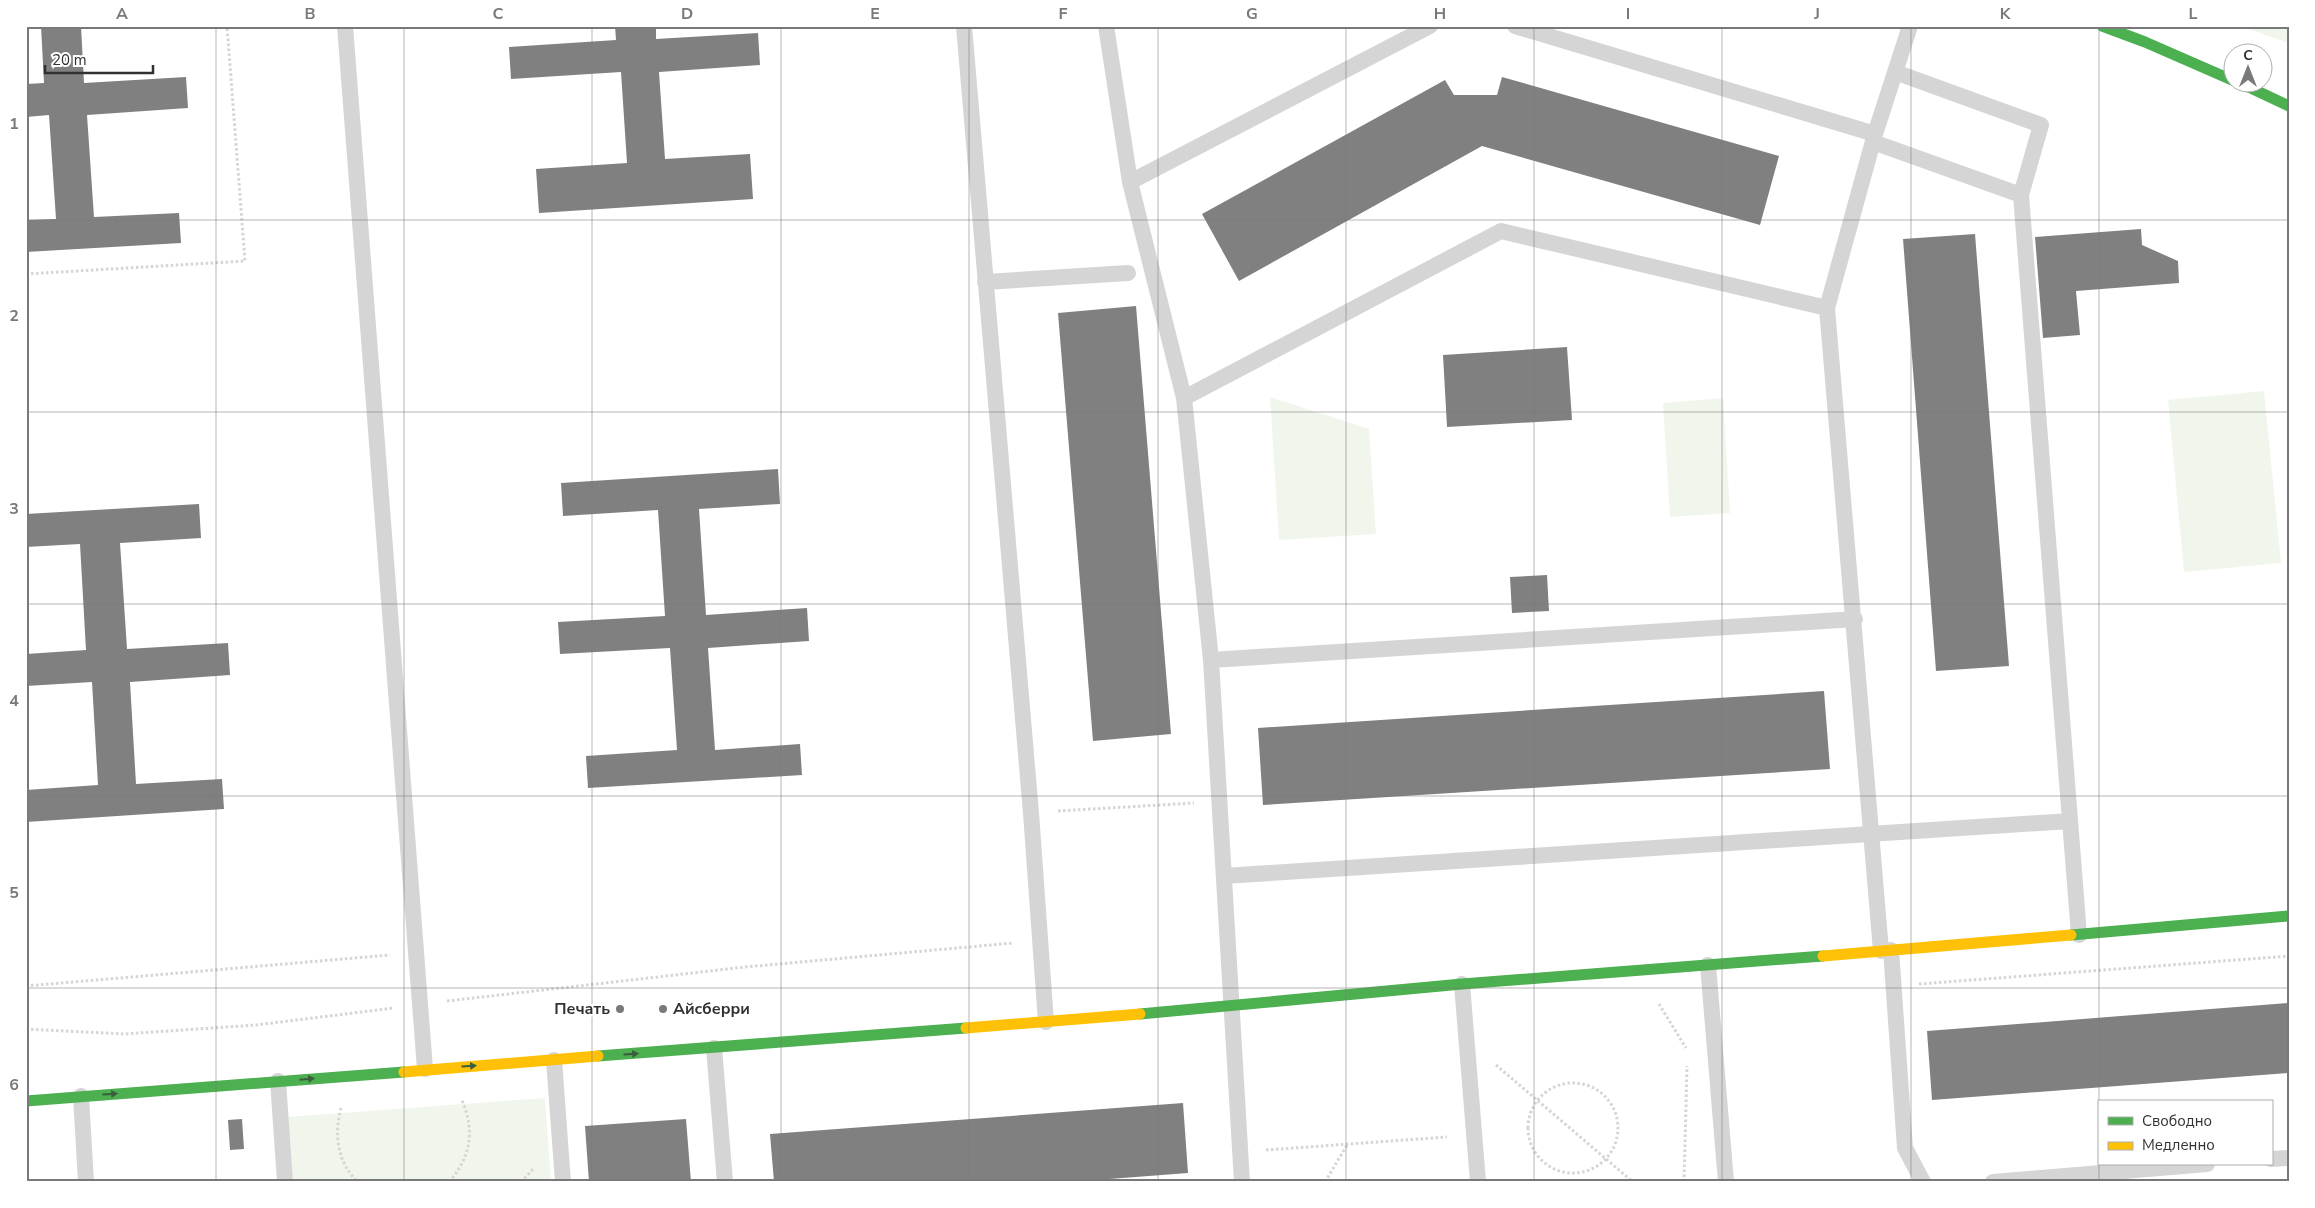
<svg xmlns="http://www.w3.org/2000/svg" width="2315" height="1208" viewBox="0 0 2315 1208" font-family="'Nunito Sans',sans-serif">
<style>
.green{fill:#f1f6ed}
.building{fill:#808080}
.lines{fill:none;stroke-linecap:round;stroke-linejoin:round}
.path{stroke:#d5d5d5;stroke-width:3;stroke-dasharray:2.5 2.5;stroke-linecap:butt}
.lane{stroke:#d5d5d5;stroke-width:16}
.fast{stroke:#4caf50;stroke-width:11}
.slow{stroke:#ffc107;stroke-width:11}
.oneway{fill:#3a5d3c}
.grid{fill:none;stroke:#797979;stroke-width:1;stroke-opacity:0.55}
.poi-dot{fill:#797979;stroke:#fff;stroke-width:2}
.labels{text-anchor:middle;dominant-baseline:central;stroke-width:5;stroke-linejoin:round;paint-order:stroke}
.poi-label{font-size:16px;font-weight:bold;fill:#313131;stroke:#fff;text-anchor:end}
.neatline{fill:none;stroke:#797979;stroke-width:2}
.grid-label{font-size:16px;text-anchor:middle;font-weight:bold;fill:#797979}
</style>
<rect width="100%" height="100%" fill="#fff"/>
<!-- green -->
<path class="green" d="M 2240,26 L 2289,26 L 2289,43 Z
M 2264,391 L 2281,563 L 2184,572 L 2168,400 Z
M 1270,397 L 1369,429 L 1376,534 L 1279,540 Z
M 1723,398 L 1730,513 L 1670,517 L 1663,403 Z
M 545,1098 L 551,1182 L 293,1182 L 288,1117 Z"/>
<!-- building -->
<path class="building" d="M 41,26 L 81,26 L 84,83 L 186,77 L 188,108 L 87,115 L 94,217 L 179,213 L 181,243 L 26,252 L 26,220 L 56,219 L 49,115 L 26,117 L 26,84 L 44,83 Z
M 615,26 L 656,26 L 656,39 L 758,33 L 760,65 L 659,72 L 665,159 L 750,154 L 753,199 L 539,213 L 536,169 L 627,163 L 621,72 L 511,79 L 509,47 L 616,40 Z
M 1502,77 L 1779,156 L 1760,225 L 1482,146 L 1239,281 L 1202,214 L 1445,80 L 1454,95 L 1497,95 Z
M 2141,229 L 2142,245 L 2178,261 L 2179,283 L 2076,291 L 2080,335 L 2043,338 L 2035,237 Z
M 1975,234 L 2009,666 L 1936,671 L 1903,239 Z
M 1136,306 L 1171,734 L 1093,741 L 1058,313 Z
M 1567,347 L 1572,420 L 1447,427 L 1443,355 Z
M 778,469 L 780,504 L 699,509 L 706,615 L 807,608 L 809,641 L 708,648 L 715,750 L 800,744 L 802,775 L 588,788 L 586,756 L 677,750 L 670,648 L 560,654 L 558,622 L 665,616 L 658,510 L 563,516 L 561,483 Z
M 199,504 L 201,538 L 120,543 L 127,649 L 228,643 L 230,675 L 130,682 L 136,784 L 222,779 L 224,809 L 26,822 L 26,790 L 98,785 L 92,682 L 26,686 L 26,654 L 86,650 L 80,544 L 26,547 L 26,514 Z
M 1547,575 L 1549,611 L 1512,613 L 1510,577 Z
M 1824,691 L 1830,769 L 1263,805 L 1258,728 Z
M 2289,1003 L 2289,1073 L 1932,1100 L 1927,1031 Z
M 1183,1103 L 1188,1173 L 1070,1182 L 774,1182 L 770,1134 Z
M 242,1119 L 244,1149 L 230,1150 L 228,1120 Z
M 686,1119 L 691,1182 L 589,1182 L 585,1126 Z"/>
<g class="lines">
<!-- path -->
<path class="path" d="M 26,274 L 245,261 L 227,26
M 1058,811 L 1194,803
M 1919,984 L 2289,956
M 26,986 L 390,955
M 447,1001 L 745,967 L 1013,943
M 1659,1004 L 1686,1048
M 26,1029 L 124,1034 L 256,1025 L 394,1008
M 1496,1065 L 1633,1182
M1528 1128a45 45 0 1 1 90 0a45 45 0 1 1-90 0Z
M 341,1108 C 334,1134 337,1163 358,1182
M 1266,1150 L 1447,1137
M 449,1182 C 471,1157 475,1131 462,1100
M 521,1182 L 534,1168
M 1325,1182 L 1347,1145
M 1684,1182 L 1687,1066"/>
<!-- lane -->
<path class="lane" d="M 345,26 L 425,1069
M 964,26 L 1031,813 L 1046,1022
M 1106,26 L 1130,182
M 1515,26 L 1875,134 L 1910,26
M 1895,72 L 2041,125 L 2021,195 L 2079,935
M 1873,142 L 2021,195
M 985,282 L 1128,273
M 1827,308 L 1881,951
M 1184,398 L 1501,231 L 1827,308 L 1875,134
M 1211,660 L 1855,619
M 1224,876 L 2070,821
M 1891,950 L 1905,1148 L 1923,1182
M 1708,965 L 1726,1182
M 1462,984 L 1478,1182
M 714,1048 L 725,1182
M 554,1060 L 563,1182
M 278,1081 L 285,1182
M 81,1096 L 86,1182
M 2271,1159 L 2289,1158
M 1242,1182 L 1211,660 L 1184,398 L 1130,182 L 1430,26
M 1993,1182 L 2207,1164"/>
<!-- fast -->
<path class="fast" d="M 2102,26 L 2145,42 L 2232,80
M 2238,82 L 2289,106
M 2071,935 L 2289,916
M 1140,1014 L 1462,984 L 1823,956
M 598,1056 L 966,1028
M 26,1101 L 404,1072"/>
<!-- slow -->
<path class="slow" d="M 1823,956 L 2071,935
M 966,1028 L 1140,1014
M 404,1072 L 598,1056"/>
</g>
<!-- one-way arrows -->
<defs><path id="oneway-solid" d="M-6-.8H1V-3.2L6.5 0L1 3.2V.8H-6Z" transform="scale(1.25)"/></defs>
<g class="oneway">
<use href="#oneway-solid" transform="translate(631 1054) rotate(-4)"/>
<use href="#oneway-solid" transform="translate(469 1066) rotate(-4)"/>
<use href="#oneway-solid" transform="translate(307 1079) rotate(-5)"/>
<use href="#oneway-solid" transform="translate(110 1094) rotate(-4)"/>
</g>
<!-- grid -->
<path class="grid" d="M 216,26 L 216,1182M 404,26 L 404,1182M 592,26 L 592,1182M 781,26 L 781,1182M 969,26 L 969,1182M 1158,26 L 1158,1182M 1346,26 L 1346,1182M 1534,26 L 1534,1182M 1722,26 L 1722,1182M 1911,26 L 1911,1182M 2099,26 L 2099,1102M 26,220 L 2289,220M 26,412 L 2289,412M 26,604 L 2289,604M 26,796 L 2289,796M 26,988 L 2289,988M 2099,1164 L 2099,1182"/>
<!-- markers -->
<g class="poi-dot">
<circle cx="620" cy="1009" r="5"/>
<circle cx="663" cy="1009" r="5"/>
</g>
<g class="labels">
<!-- poi labels -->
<g class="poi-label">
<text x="610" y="1009">Печать</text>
<text x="673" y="1009" text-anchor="start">Айсберри</text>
</g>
</g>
<!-- border -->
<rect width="2315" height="1208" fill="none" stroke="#ffffff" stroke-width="55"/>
<!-- legend -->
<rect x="2098" y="1100" width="175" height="65" fill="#ffffff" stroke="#adadad"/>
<rect x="2108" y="1117" width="25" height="8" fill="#4caf50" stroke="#adadad"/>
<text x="2142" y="1126" font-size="15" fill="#313131">Свободно</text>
<rect x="2108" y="1142" width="25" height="8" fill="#ffc107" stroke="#adadad"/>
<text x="2142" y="1150" font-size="15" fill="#313131">Медленно</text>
<!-- north arrow -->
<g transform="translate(2248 68)"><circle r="24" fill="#ffffff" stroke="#adadad"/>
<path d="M0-4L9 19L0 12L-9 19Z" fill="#797979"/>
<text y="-8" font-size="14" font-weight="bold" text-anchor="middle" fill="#313131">С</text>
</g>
<!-- scale -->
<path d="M45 65v8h108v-8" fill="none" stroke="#313131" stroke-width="2.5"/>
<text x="52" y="65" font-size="15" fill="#313131" stroke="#ffffff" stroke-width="4" paint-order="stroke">20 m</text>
<rect x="28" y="28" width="2260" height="1152" class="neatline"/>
<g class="grid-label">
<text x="122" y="19">A</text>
<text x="310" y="19">B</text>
<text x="498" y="19">C</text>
<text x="687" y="19">D</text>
<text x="875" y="19">E</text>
<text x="1063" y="19">F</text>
<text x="1252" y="19">G</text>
<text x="1440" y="19">H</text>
<text x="1628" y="19">I</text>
<text x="1817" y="19">J</text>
<text x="2005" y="19">K</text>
<text x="2193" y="19">L</text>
<text x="14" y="129">1</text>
<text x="14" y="321">2</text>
<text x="14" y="514">3</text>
<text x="14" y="706">4</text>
<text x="14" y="898">5</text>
<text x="14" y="1090">6</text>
</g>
</svg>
